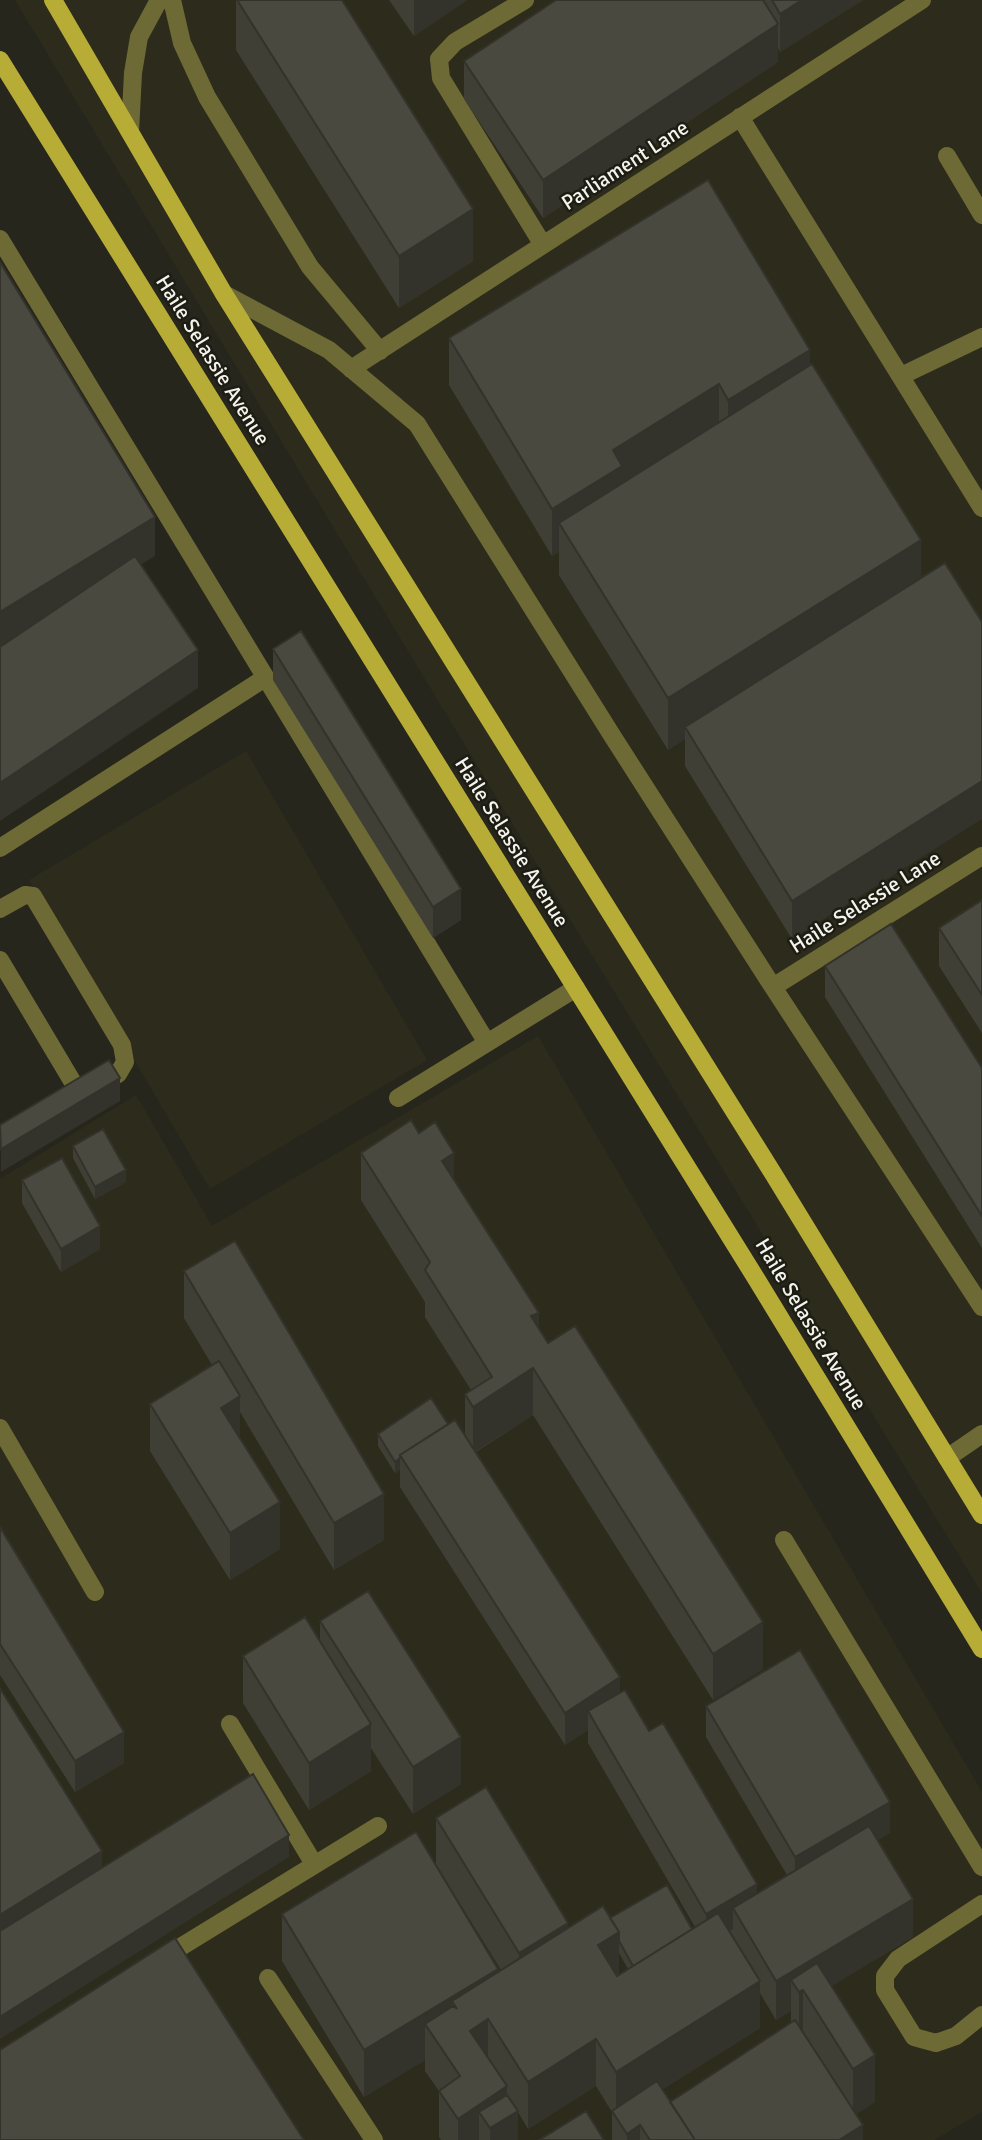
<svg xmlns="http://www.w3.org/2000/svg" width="982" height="2140" viewBox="0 0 982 2140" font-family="Signika,sans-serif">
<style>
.built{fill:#2d2c1c}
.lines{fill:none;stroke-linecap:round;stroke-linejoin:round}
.minor{stroke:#6e6a36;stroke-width:18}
.major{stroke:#b7ad36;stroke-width:18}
.wall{fill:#3f3f36;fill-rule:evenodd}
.shaded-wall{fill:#33332c}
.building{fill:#49493f;stroke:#33332c;stroke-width:2}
.labels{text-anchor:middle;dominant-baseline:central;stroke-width:5;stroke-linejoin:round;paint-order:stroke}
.street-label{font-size:21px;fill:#f4f4ed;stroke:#1d1d14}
</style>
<rect width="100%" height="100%" fill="#27261d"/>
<!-- built -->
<path class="built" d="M 15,0 L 982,0 L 982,1593 L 573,924 Z
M 246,751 L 427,1060 L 210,1189 L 29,880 Z
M 538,1036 L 982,1792 L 982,2112 L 934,2140 L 0,2140 L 0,1179 L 136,1095 L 212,1226 Z"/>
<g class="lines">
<!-- minor -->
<path class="minor" d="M 172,0 L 182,43 L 207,97 L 310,267 L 380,351
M 525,0 L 455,42 L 439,59 L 441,78 L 543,245
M 740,117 L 982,508
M 130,132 L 133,73 L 139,37 L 159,0
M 947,156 L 982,215
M 0,239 L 487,1043
M 224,294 L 329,350 L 417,424 L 613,737 L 773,987 L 982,1307
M 351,369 L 922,0
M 901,376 L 982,337
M 0,848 L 265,678
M 0,909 L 25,895 L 33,896 L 122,1045 L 125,1062 L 118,1074 L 97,1086
M 0,960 L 81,1096
M 773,987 L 982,856
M 398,1098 L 576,988
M 0,1428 L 95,1592
M 947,1458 L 982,1434
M 784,1540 L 982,1867
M 230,1724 L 314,1864
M 982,1904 L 898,1959 L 885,1976 L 885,1990 L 914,2037 L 936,2043 L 956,2036 L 982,2015
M 161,1959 L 378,1826
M 268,1978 L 374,2140"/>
<!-- major -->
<path class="major" d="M 53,0 L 224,294 L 774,1175 L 982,1515
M 0,60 L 757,1280 L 982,1649"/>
</g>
<!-- wall -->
<path class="wall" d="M 236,0 L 342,0 L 473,261 L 399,308 L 236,50 Z
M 389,0 L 467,0 L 414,36 Z
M 556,0 L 863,0 L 780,52 L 778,48 L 778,62 L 543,218 L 464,99 L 464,61 Z
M 449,338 L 810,350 L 792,939 L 685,766 L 685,739 L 668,750 L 559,575 L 559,552 L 552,556 L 449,385 Z
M 273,649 L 461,920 L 433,938 L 273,680 Z
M 982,900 L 982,1033 L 939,966 L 939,928 Z
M 825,966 L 982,1068 L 982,1248 L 825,997 Z
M 419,1133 L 454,1180 L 539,1328 L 763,1669 L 713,1700 L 533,1415 L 476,1452 L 620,1693 L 649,1731 L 757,1894 L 787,1875 L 706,1737 L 706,1706 L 890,1833 L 877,1840 L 913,1937 L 831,1986 L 875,2102 L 856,2114 L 863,2140 L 612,2140 L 612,2112 L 596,2086 L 528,2129 L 518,2112 L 518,2140 L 441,2140 L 439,2137 L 439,2091 L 425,2071 L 425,2060 L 364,2097 L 282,1961 L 282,1914 L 498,1972 L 501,1970 L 436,1865 L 436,1818 L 568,1928 L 610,1918 L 692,1929 L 695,1927 L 588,1743 L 588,1730 L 565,1745 L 400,1487 L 400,1470 L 395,1473 L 378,1446 L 378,1434 L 448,1424 L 465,1435 L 465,1394 L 471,1390 L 425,1317 L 425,1302 L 361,1200 L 361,1153 ZM 619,1953 L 628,1969 L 619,1975 ZM 760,1993 L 776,2020 L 791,2011 L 791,2023 L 670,2102 L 663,2089 L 760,2028 Z
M 73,1146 L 126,1182 L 95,1199 L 73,1158 Z
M 22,1180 L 100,1249 L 61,1272 L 22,1203 Z
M 184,1271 L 384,1540 L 334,1570 L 240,1412 L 240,1438 L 280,1549 L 230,1580 L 150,1451 L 150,1404 L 212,1365 L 184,1318 Z
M 0,1527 L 124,1763 L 75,1792 L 0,1675 Z
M 320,1621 L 461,1784 L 413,1814 L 371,1748 L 371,1771 L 309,1810 L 243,1703 L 243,1656 L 320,1641 Z"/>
<!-- shaded-wall -->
<path class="shaded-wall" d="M 414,0 L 467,0 L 414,36 Z
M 802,0 L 863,0 L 780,52 L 780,14 Z
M 778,24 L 778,62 L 543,218 L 543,180 Z
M 473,209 L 473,261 L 399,308 L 399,256 Z
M 810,350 L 810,397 L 728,446 L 728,400 Z
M 719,384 L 719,431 L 559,523 L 559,552 L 552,556 L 552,509 L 613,450 Z
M 155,517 L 155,556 L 0,651 L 0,612 Z
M 921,540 L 921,591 L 685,727 L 685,739 L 668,750 L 668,698 Z
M 198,650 L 198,688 L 0,821 L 0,783 Z
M 982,781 L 982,819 L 792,939 L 792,901 Z
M 461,889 L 461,920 L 433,938 L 433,907 Z
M 120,1078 L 120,1101 L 1,1172 L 1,1149 Z
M 454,1153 L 454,1199 L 442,1161 Z
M 126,1170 L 126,1182 L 95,1199 L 95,1187 Z
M 100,1226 L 100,1249 L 61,1272 L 61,1249 Z
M 539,1313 L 539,1359 L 531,1316 Z
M 533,1368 L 533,1415 L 473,1453 L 473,1407 Z
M 240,1396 L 240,1442 L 221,1408 Z
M 400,1458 L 400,1470 L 395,1473 L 395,1462 Z
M 384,1494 L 384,1540 L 334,1570 L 334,1523 Z
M 280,1502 L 280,1549 L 230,1580 L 230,1533 Z
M 763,1622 L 763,1669 L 713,1700 L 713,1654 Z
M 620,1677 L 620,1708 L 588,1711 L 588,1730 L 565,1745 L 565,1713 Z
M 371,1724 L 371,1771 L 309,1810 L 309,1763 Z
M 124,1732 L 124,1763 L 75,1792 L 75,1761 Z
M 461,1737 L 461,1784 L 413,1814 L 413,1767 Z
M 890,1802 L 890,1833 L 795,1889 L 795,1857 Z
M 289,1835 L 289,1857 L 0,2039 L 0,2017 Z
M 102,1851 L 102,1890 L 0,1953 L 0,1915 Z
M 757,1884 L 757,1915 L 733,1908 L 733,1929 L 706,1945 L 706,1914 Z
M 913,1899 L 913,1937 L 809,2000 L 803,1990 L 803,2036 L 799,2039 L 799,1992 L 791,1980 L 791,2011 L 776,2020 L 776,1981 Z
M 568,1923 L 568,1969 L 519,2000 L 519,1953 Z
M 619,1932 L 619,1979 L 598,1945 Z
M 498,1969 L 498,2015 L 488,2019 L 488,2065 L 452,2001 L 452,2044 L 425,2024 L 425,2060 L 364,2097 L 364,2050 Z
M 760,1981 L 760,2028 L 616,2119 L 616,2072 Z
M 596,2039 L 596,2086 L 528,2129 L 528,2082 Z
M 875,2055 L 875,2102 L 853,2116 L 853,2069 Z
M 507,2086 L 507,2117 L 518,2111 L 518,2140 L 490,2140 L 490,2128 L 479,2112 L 479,2140 L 458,2140 L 458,2119 Z
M 640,2125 L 640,2140 L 627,2140 L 627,2134 Z
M 863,2125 L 863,2140 L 839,2140 Z"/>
<!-- building -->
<path class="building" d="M 237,0 L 342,0 L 473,209 L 399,256 Z
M 556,0 L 763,0 L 778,24 L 543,180 L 464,61 Z
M 772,0 L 802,0 L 780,14 Z
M 708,180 L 810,350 L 728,400 L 719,384 L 613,450 L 622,466 L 552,509 L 449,338 Z
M 0,262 L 155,517 L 0,612 Z
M 812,364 L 921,540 L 668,698 L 559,523 Z
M 135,556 L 198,650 L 0,783 L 0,647 Z
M 945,563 L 982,622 L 982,781 L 792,901 L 685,727 Z
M 301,631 L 461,889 L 433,907 L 273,649 Z
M 982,900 L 982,995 L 939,928 Z
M 891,924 L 982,1068 L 982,1216 L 825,966 Z
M 109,1060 L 120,1078 L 1,1149 L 0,1125 Z
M 411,1120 L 419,1133 L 435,1122 L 454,1153 L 442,1161 L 539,1313 L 531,1316 L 548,1343 L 575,1326 L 763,1622 L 713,1654 L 533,1368 L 473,1407 L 465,1394 L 492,1377 L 425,1270 L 430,1262 L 361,1153 Z
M 103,1129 L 126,1170 L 95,1187 L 73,1146 Z
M 62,1158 L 100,1226 L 61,1249 L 22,1180 Z
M 235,1241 L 384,1494 L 334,1523 L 184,1271 Z
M 219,1361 L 240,1396 L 221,1408 L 280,1502 L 230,1533 L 150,1404 Z
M 431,1398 L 448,1424 L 400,1455 L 400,1458 L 395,1462 L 378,1434 Z
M 455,1420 L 620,1677 L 565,1713 L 400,1455 Z
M 0,1527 L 124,1732 L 75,1761 L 0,1644 Z
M 368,1591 L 461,1737 L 413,1767 L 320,1621 Z
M 305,1617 L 371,1724 L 309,1763 L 243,1656 Z
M 800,1650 L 890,1802 L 795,1857 L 706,1706 Z
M 0,1688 L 102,1851 L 0,1915 Z
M 625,1690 L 649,1731 L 663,1723 L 757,1884 L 706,1914 L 588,1711 Z
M 253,1774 L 289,1835 L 0,2017 L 0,1931 Z
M 486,1787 L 568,1923 L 519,1953 L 436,1818 Z
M 869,1826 L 913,1899 L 776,1981 L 733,1908 Z
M 416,1832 L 498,1969 L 364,2050 L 282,1914 Z
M 667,1885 L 692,1929 L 633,1966 L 619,1941 L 619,1932 L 610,1918 Z
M 603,1906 L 619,1932 L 598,1945 L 617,1976 L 718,1913 L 760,1981 L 616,2072 L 596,2039 L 528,2082 L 488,2019 L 470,2031 L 507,2086 L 458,2119 L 439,2091 L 460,2076 L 425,2024 L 453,2006 L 457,2009 L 452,2001 Z
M 175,1938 L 304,2140 L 0,2140 L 0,2050 Z
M 817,1963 L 875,2055 L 853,2069 L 803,1990 L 799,1992 L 791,1980 Z
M 795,2020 L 863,2125 L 839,2140 L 695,2140 L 670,2102 Z
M 657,2081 L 695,2140 L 650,2140 L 640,2125 L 627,2134 L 612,2111 Z
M 507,2095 L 518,2111 L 490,2128 L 479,2112 Z
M 586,2111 L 604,2140 L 539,2140 Z"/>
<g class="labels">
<!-- street labels -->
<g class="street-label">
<text transform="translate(625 165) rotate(-33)">Parliament Lane</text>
<text transform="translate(213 360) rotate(58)">Haile Selassie Avenue</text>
<text transform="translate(512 842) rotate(58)">Haile Selassie Avenue</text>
<text transform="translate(865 902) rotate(-32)">Haile Selassie Lane</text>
<text transform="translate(811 1324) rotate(59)">Haile Selassie Avenue</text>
</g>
</g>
</svg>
